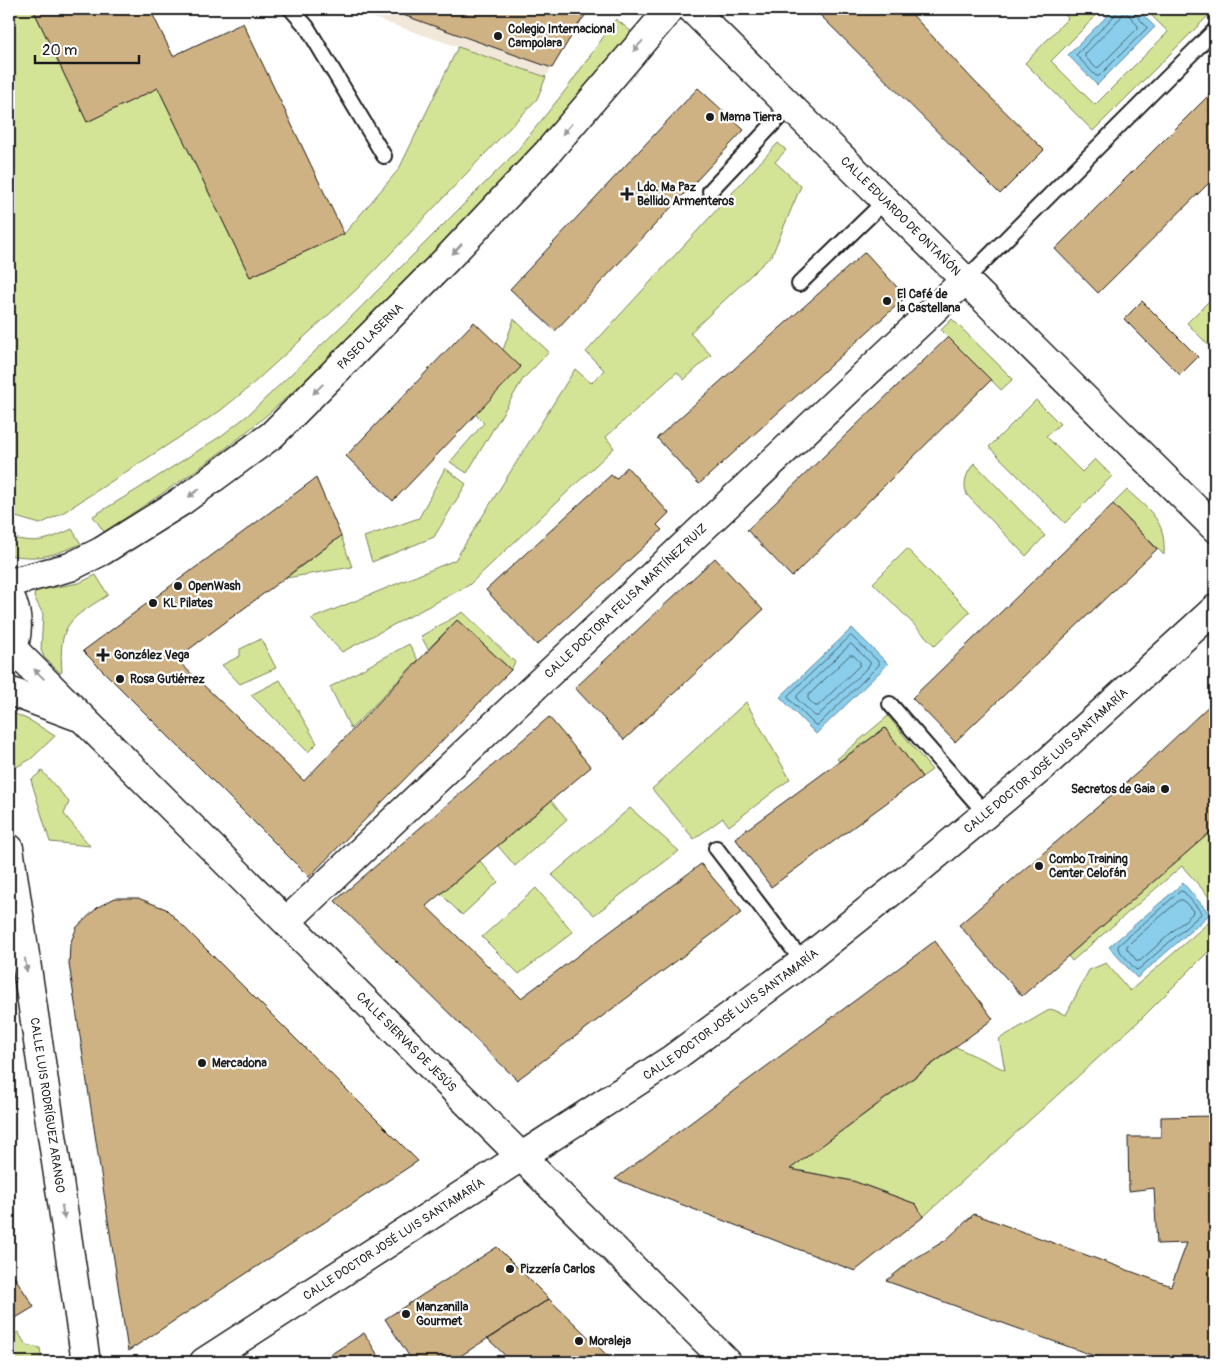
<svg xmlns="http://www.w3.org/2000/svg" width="1224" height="1371" viewBox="0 0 1224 1371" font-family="Pangolin,sans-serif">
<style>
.built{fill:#f1e8da}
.green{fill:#d4e497;stroke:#78805a}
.water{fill:#8aceeb;stroke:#5e8798}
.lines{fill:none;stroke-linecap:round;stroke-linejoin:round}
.shore{stroke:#48636f;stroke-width:1}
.building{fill:#cfb284;stroke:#1c1c1c}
.lane-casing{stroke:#1c1c1c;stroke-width:18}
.street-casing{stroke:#1c1c1c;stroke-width:31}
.lane{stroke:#fff;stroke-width:14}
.street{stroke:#fff;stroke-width:28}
.oneway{fill:#999}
.poi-dot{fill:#1c1c1c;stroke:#fff;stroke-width:2}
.labels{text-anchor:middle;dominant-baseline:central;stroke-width:4.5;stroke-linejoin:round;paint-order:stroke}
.poi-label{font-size:12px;font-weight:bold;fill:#1c1c1c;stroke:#fff;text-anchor:start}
.street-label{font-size:12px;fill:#1c1c1c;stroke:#fff}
</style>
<rect width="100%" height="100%" fill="#fff"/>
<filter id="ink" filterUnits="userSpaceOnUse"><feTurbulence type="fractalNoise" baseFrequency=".02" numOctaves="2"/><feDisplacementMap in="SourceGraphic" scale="10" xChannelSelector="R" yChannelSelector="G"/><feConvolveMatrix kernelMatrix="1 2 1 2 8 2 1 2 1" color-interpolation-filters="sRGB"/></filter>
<g filter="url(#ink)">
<!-- built -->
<path class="built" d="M 347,9 L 590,9 L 578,25 L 546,77 Z"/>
<!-- green -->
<path class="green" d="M 9,9 L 33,9 L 87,122 L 158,88 L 250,277 L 344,234 L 399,169 L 458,47 L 546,77 L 537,99 L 357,289 L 247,389 L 220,411 L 61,514 L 40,524 L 9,515 Z
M 1059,9 L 1087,9 L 1095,17 L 1051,61 L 1095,105 L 1168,32 L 1145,9 L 1215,9 L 1093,131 L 1025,63 L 1068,18 Z
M 616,19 L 633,33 C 546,134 457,234 360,327 C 328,359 295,391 261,420 C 212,462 157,497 104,532 L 93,516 L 138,489 L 221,436 L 248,415 L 353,315 L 516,152 L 568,87 Z
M 778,143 L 786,150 L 775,162 L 801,186 L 772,255 L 690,333 L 711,355 L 684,380 L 677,372 L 606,437 L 614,448 L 469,585 L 342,652 L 311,619 L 455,560 L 575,369 L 591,383 L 604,370 L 586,352 Z
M 1215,295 L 1215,352 L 1187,323 Z
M 514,319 L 549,352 L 523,379 L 467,473 L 450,462 L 484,423 L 475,414 L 503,350 Z
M 952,319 L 1013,379 L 1001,390 L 941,330 Z
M 1036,400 L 1060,424 L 1046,436 L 1082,472 L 1095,459 L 1112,476 L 1065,523 L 989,447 Z
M 974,463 L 1045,536 L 1026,556 L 967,495 C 962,482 967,473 974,463 Z
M 445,468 L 466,484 L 434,537 L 372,562 L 364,537 L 419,518 Z
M 1127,490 C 1151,512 1166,520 1164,555 L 1113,504 Z
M 72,529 L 81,544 C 50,556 42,560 9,555 L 9,537 C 37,544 46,541 72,529 Z
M 341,536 L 352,567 L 286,578 Z
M 907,549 L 970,612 L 935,646 L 873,583 Z
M 96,575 L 108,595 C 70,619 58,623 62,672 L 60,673 L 44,657 L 41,650 L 43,614 L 34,597 L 35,591 L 79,583 Z
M 463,612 L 515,662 L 511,670 L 457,620 L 428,649 L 421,636 Z
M 261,639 L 276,668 L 240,684 L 222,665 L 240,656 L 240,649 Z
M 409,644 L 418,660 L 351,729 L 330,687 Z
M 280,680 L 317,743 L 308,752 L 251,695 Z
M 746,702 L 790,779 L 729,826 L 723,818 L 694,839 L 652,789 Z
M 9,711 L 31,721 L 55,736 L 31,759 L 9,771 Z
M 888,716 L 932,770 L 922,777 L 885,728 L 839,761 L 837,759 Z
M 42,771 L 69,802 L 64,814 L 90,846 L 50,842 L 31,780 Z
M 551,801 L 567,819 L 515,866 L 498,846 Z
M 630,808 L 679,851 L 594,915 L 552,875 Z
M 1215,828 L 1215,898 L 1211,899 L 1182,866 L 1072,961 L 1068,956 Z
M 480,861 L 498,882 L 462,915 L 441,894 Z
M 536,888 L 573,932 L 519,974 L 482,937 Z
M 1215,917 L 1215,945 L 1140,1020 L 923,1217 L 916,1204 L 853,1181 L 790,1169 L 956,1047 L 1005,1070 L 999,1039 L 1051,1009 L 1066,1015 L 1089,970 L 1106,963 L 1130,991 Z
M 18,1332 L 26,1345 L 40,1348 L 42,1362 L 12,1362 L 9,1357 L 9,1338 Z"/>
<!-- water -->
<path class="water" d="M 1114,9 L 1137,9 L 1155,27 L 1097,85 L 1068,55 Z
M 852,628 L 888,664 L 816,734 L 780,697 Z
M 1183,883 L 1210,914 L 1137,978 L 1109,947 Z"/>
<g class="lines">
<!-- shore -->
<path class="shore" d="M 1117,9 L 1116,14 L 1076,55 L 1096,76 L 1099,76 L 1147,28 L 1146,26 L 1135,14 L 1133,9
M 1124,12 L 1127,13 L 1138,26 L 1138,28 L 1099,67 L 1096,68 L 1085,57 L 1085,54 L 1120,18 Z
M 851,636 L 879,662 L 879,665 L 818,725 L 815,725 L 789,699 L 788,696 Z
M 851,644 L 870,662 L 870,665 L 818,716 L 815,716 L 797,699 L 797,696 Z
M 850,655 L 853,655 L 860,662 L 860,665 L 818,706 L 815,706 L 808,699 L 808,696 Z
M 1181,891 L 1184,892 L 1201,912 L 1201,914 L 1139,969 L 1136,970 L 1118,949 L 1118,946 Z
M 1180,900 L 1183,900 L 1193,911 L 1192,914 L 1140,961 L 1137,961 L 1127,949 L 1127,946 Z"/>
</g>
<!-- building -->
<path class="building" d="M 33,9 L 150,9 L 173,56 L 243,23 L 344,234 L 250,277 L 158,88 L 87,122 Z
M 386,9 L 590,9 L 578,25 L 552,68 Z
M 814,9 L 907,9 L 976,83 L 1044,150 L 1000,194 Z
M 698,88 L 744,130 L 555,331 L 510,289 Z
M 1215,89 L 1215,177 L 1098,293 L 1055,249 Z
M 865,252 L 906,297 L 699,484 L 657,438 Z
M 1142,301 L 1198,357 L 1180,375 L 1124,319 Z
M 474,322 L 521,367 L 393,501 L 346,456 Z
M 948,337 L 991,380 L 792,577 L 747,530 Z
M 627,467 L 669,513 L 657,525 L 662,530 L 537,645 L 486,590 L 611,475 L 616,479 Z
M 316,478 L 341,536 L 176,659 L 304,781 L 457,620 L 511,670 L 309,877 L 83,651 Z
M 1113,504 L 1157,549 L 955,742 L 912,698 Z
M 715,558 L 763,610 L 624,740 L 575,688 Z
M 1215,700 L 1215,828 L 1022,996 L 959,925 L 1143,768 Z
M 549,717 L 591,767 L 426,906 L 521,998 L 701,864 L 742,912 L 517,1080 L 335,901 Z
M 885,728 L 922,777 L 771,887 L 735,838 Z
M 115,898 L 138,898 L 166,909 L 418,1161 L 128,1351 L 69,964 L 70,944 L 77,927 L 98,907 Z
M 935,941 L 993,1019 L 790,1169 L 853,1181 L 916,1204 L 923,1217 L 855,1271 L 615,1179 Z
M 1215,1116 L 1215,1362 L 1111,1362 L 886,1281 L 911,1261 L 946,1240 L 974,1214 L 1171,1286 L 1187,1243 L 1157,1244 L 1154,1188 L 1129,1191 L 1128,1137 L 1161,1137 L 1161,1117 Z
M 497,1247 L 549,1299 L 451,1362 L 413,1362 L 385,1319 Z
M 10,1270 L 34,1307 L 9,1322 L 9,1271 Z
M 549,1299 L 614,1362 L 512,1362 L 488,1339 Z
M 364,1333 L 382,1362 L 319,1362 L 322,1360 Z"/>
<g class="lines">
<defs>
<path id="lane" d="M 291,9 L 307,27 L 384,156
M 710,191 L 790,106
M 965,280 L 1215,30
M 799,284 L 885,201
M 890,704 L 986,814
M 716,848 L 803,962"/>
<g id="street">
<path id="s1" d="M 692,9 L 1215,528"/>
<path id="s2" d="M 9,583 L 70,567 L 102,551 L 182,501 L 272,435 L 445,261 L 547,153 L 670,9"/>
<path d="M 9,594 C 19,614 20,637 9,657"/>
<path id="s3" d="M 13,649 L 727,1362"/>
<path d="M 9,691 L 76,716"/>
<path id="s4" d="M 9,848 L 86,1362"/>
<path id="s5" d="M 287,921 L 965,280"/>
<path id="s6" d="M 204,1362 L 672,1059 L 803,962 L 906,880 L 1040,769 L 1215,609"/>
</g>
</defs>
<!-- lane casing -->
<use href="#lane" class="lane-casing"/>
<!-- street casing -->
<use href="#street" class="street-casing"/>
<!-- lane -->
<use href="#lane" class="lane"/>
<!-- street -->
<use href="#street" class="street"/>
</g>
<!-- one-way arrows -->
<defs><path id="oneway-solid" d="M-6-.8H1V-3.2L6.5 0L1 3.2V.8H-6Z" transform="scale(1.25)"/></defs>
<g class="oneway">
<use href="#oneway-solid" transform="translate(638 46) rotate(131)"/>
<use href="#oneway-solid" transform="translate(567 129) rotate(131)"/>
<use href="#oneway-solid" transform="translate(457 249) rotate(133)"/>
<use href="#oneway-solid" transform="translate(318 389) rotate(135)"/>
<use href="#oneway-solid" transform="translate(194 493) rotate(144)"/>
<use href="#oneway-solid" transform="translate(39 674) rotate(-136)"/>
<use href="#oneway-solid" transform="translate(26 965) rotate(81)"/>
<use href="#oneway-solid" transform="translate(63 1212) rotate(81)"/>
</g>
</g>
<!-- markers -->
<g class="poi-dot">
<circle cx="498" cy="36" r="5"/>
<circle cx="710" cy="117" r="5"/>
<path d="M624.5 186.5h5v5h5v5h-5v5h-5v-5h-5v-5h5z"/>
<circle cx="887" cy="301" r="5"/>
<circle cx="178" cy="586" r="5"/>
<circle cx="153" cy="603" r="5"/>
<path d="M100.5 647.5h5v5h5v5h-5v5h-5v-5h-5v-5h5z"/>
<circle cx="120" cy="679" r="5"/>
<circle cx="1165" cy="789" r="5"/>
<circle cx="1039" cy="866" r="5"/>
<circle cx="202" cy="1063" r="5"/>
<circle cx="510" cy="1269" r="5"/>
<circle cx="406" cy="1314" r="5"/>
<circle cx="579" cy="1341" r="5"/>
</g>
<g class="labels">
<!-- poi labels -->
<g class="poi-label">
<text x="508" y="29">Colegio Internacional<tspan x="508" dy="14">Campolara</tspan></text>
<text x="720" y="117">Mama Tierra</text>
<text x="637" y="187">Ldo. Mª Paz<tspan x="637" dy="14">Bellido Armenteros</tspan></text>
<text x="897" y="294">El Café de<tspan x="897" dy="14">la Castellana</tspan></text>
<text x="188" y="586">OpenWash</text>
<text x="163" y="603">KL Pilates</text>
<text x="114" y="655">González Vega</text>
<text x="130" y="679">Rosa Gutiérrez</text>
<text x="1155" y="789" text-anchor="end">Secretos de Gaia</text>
<text x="1049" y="859">Combo Training<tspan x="1049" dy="14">Center Celofán</tspan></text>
<text x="212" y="1063">Mercadona</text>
<text x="520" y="1269">Pizzería Carlos</text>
<text x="416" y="1307">Manzanilla<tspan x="416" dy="14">Gourmet</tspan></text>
<text x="589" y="1341">Moraleja</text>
</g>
<!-- street labels -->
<g class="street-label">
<text stroke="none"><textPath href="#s1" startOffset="294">CALLE EDUARDO DE ONTAÑÓN</textPath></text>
<text stroke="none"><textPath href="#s2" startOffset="444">PASEO LASERNA</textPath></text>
<text stroke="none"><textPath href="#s5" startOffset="466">CALLE DOCTORA FELISA MARTÍNEZ RUIZ</textPath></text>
<text stroke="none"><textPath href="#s6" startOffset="1036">CALLE DOCTOR JOSÉ LUIS SANTAMARÍA</textPath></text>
<text stroke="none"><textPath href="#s6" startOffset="631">CALLE DOCTOR JOSÉ LUIS SANTAMARÍA</textPath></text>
<text stroke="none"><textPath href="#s3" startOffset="556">CALLE SIERVAS DE JESÚS</textPath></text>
<text stroke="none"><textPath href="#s4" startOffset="260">CALLE LUIS RODRÍGUEZ ARANGO</textPath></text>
<text stroke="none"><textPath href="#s6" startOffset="226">CALLE DOCTOR JOSÉ LUIS SANTAMARÍA</textPath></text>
</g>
</g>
<!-- margin -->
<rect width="1224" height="1371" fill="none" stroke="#fff" stroke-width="30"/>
<rect x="15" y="15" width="1194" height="1341" fill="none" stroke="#1c1c1c" stroke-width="2" filter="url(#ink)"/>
<!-- scale -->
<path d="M35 55v8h104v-8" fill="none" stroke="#1c1c1c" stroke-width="2.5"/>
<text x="42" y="55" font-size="15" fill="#1c1c1c" stroke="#ffffff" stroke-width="4" paint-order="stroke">20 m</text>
</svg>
